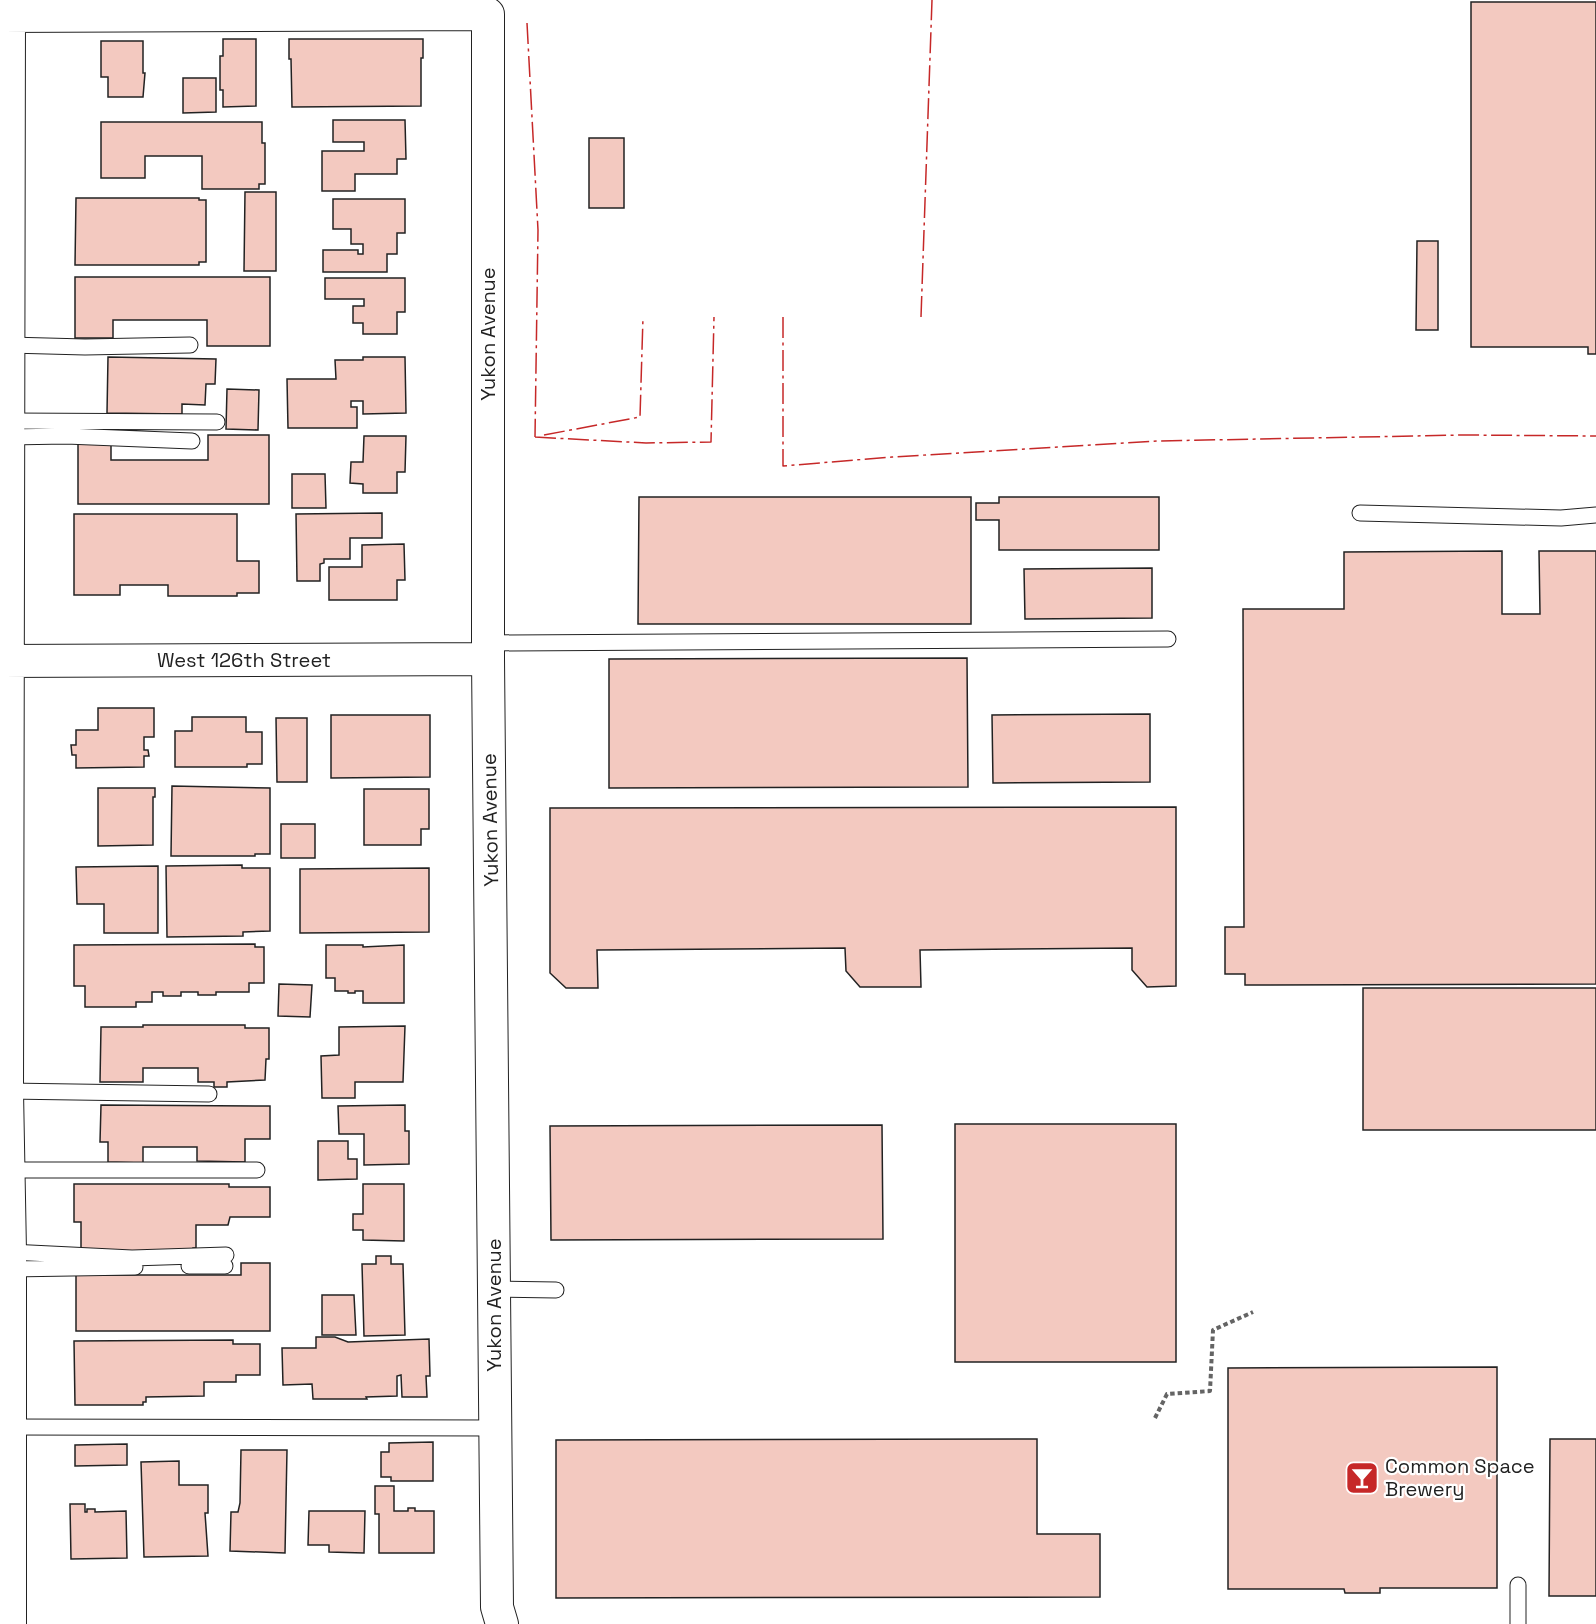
<svg xmlns="http://www.w3.org/2000/svg" width="1596" height="1624" viewBox="0 0 1596 1624" font-family="'Space Grotesk',sans-serif">
<style>
.building{fill:#f3c9c0;stroke:#222;stroke-width:1.5}
.lines{fill:none;stroke-linecap:round;stroke-linejoin:round}
.lane-casing{stroke:#222;stroke-width:17}
.street-casing{stroke:#222;stroke-width:34}
.path{stroke:#646464;stroke-width:4;stroke-dasharray:4.5 3;stroke-linecap:butt}
.lane{stroke:#fff;stroke-width:15}
.street{stroke:#fff;stroke-width:32}
.power{stroke:#c62828;stroke-width:1.5;stroke-dasharray:21 4.5 3 4.5;stroke-linecap:butt}
.labels{text-anchor:middle;dominant-baseline:central;stroke-width:4.5;stroke-linejoin:round;paint-order:stroke}
.street-label{font-size:20px;fill:#222;stroke:#fff}
.poi-label{font-size:20px;fill:#222;stroke:#fff;text-anchor:start}
</style>
<rect width="100%" height="100%" fill="#fff"/>
<!-- building -->
<path class="building" d="M 1471,2 L 1596,2 L 1596,354 L 1588,354 L 1588,347 L 1471,347 Z
M 223,39 L 256,39 L 256,106 L 223,107 L 223,90 L 220,90 L 220,56 L 223,56 Z
M 289,39 L 423,39 L 423,58 L 421,58 L 421,106 L 292,107 L 291,59 L 289,59 Z
M 101,41 L 143,41 L 143,73 L 145,73 L 143,97 L 108,97 L 108,77 L 101,77 Z
M 183,78 L 216,78 L 216,112 L 183,113 Z
M 333,120 L 405,120 L 406,159 L 397,159 L 397,174 L 355,174 L 355,191 L 322,191 L 322,151 L 364,151 L 364,142 L 333,142 Z
M 101,122 L 262,122 L 262,143 L 265,143 L 265,184 L 259,184 L 259,189 L 202,189 L 202,156 L 145,156 L 145,178 L 101,178 Z
M 589,138 L 624,138 L 624,208 L 589,208 Z
M 245,192 L 276,192 L 276,271 L 244,271 Z
M 76,198 L 199,198 L 199,200 L 206,200 L 206,262 L 199,262 L 199,265 L 75,265 Z
M 333,199 L 405,199 L 405,233 L 397,233 L 397,254 L 387,254 L 387,272 L 323,272 L 323,250 L 358,250 L 358,254 L 363,254 L 363,244 L 351,244 L 351,229 L 333,229 Z
M 1417,241 L 1438,241 L 1438,330 L 1416,330 Z
M 75,277 L 270,277 L 270,346 L 207,346 L 207,320 L 113,320 L 113,338 L 75,338 Z
M 325,278 L 405,278 L 405,312 L 397,312 L 397,334 L 363,334 L 363,323 L 353,323 L 353,306 L 364,306 L 364,299 L 325,299 Z
M 108,357 L 216,359 L 215,384 L 206,384 L 205,405 L 182,404 L 182,414 L 107,413 Z
M 363,357 L 405,357 L 406,413 L 363,414 L 363,401 L 351,401 L 351,407 L 357,407 L 357,428 L 288,428 L 287,379 L 336,379 L 335,360 L 363,360 Z
M 227,389 L 259,390 L 258,430 L 226,429 Z
M 208,435 L 269,435 L 269,504 L 78,504 L 78,443 L 111,443 L 111,460 L 208,460 Z
M 364,436 L 406,436 L 405,472 L 397,472 L 397,493 L 363,493 L 363,484 L 350,483 L 351,462 L 363,462 Z
M 292,474 L 325,474 L 326,508 L 292,508 Z
M 639,497 L 971,497 L 971,624 L 638,624 Z
M 999,497 L 1159,497 L 1159,550 L 999,550 L 999,520 L 976,520 L 976,503 L 999,503 Z
M 382,513 L 382,538 L 350,538 L 350,559 L 324,559 L 324,563 L 320,564 L 320,581 L 297,581 L 296,514 Z
M 74,514 L 237,514 L 237,561 L 259,561 L 259,593 L 237,593 L 237,596 L 168,596 L 168,585 L 120,585 L 120,595 L 74,595 Z
M 404,544 L 405,580 L 397,580 L 397,600 L 329,600 L 329,567 L 362,567 L 362,545 Z
M 1502,551 L 1502,614 L 1540,614 L 1539,551 L 1596,551 L 1596,984 L 1245,985 L 1245,974 L 1225,974 L 1225,927 L 1244,927 L 1243,609 L 1344,609 L 1344,552 Z
M 1152,568 L 1152,618 L 1025,619 L 1024,569 Z
M 967,658 L 968,787 L 609,788 L 609,659 Z
M 98,708 L 154,708 L 154,737 L 144,737 L 144,750 L 148,750 L 149,756 L 144,756 L 144,767 L 76,768 L 76,755 L 72,755 L 71,745 L 76,745 L 76,730 L 98,730 Z
M 1150,714 L 1150,782 L 993,783 L 992,715 Z
M 331,715 L 430,715 L 430,777 L 331,778 Z
M 192,717 L 246,717 L 246,732 L 262,732 L 262,764 L 247,764 L 247,767 L 175,767 L 175,731 L 192,731 Z
M 276,718 L 307,718 L 307,782 L 277,782 Z
M 172,786 L 270,788 L 270,854 L 255,854 L 255,856 L 171,856 Z
M 98,788 L 155,788 L 155,797 L 153,797 L 153,845 L 98,846 Z
M 364,789 L 429,789 L 429,829 L 421,829 L 421,845 L 364,845 Z
M 1176,807 L 1176,986 L 1147,987 L 1132,970 L 1132,948 L 920,950 L 921,987 L 860,987 L 846,971 L 845,948 L 597,950 L 598,988 L 566,988 L 550,973 L 550,808 Z
M 281,824 L 315,824 L 315,858 L 281,858 Z
M 242,865 L 242,868 L 270,868 L 270,931 L 243,932 L 243,936 L 167,937 L 166,866 Z
M 158,866 L 158,933 L 104,933 L 104,904 L 77,904 L 76,867 Z
M 429,868 L 429,932 L 300,933 L 300,869 Z
M 255,944 L 255,947 L 264,947 L 264,983 L 249,983 L 249,992 L 216,992 L 216,995 L 198,995 L 198,992 L 181,992 L 181,996 L 163,996 L 163,992 L 152,992 L 152,1002 L 136,1002 L 136,1007 L 85,1007 L 85,986 L 74,986 L 74,945 Z
M 326,945 L 363,945 L 363,947 L 404,945 L 404,1003 L 363,1003 L 363,991 L 355,991 L 355,993 L 348,993 L 348,991 L 335,991 L 335,978 L 326,978 Z
M 279,984 L 312,985 L 310,1017 L 278,1016 Z
M 1363,988 L 1596,988 L 1596,1130 L 1363,1130 Z
M 143,1025 L 245,1025 L 245,1028 L 269,1028 L 269,1059 L 266,1059 L 265,1080 L 227,1082 L 227,1087 L 214,1087 L 214,1082 L 198,1082 L 198,1068 L 143,1068 L 143,1082 L 100,1082 L 101,1027 L 143,1027 Z
M 405,1026 L 403,1082 L 355,1082 L 355,1098 L 322,1098 L 321,1056 L 339,1055 L 339,1027 Z
M 101,1105 L 270,1106 L 270,1139 L 245,1139 L 245,1162 L 197,1161 L 197,1147 L 143,1147 L 143,1163 L 108,1162 L 108,1142 L 100,1142 Z
M 405,1105 L 405,1131 L 409,1131 L 409,1164 L 364,1165 L 364,1134 L 339,1134 L 338,1106 Z
M 955,1124 L 1176,1124 L 1176,1362 L 955,1362 Z
M 882,1125 L 883,1239 L 551,1240 L 550,1126 Z
M 318,1141 L 348,1141 L 348,1159 L 357,1159 L 357,1179 L 318,1180 Z
M 74,1184 L 229,1184 L 229,1187 L 270,1187 L 270,1217 L 230,1217 L 228,1225 L 196,1225 L 196,1248 L 193,1248 L 193,1251 L 81,1251 L 81,1222 L 74,1222 Z
M 363,1184 L 404,1184 L 404,1241 L 363,1240 L 363,1230 L 353,1230 L 353,1214 L 363,1214 Z
M 376,1256 L 391,1256 L 391,1264 L 403,1264 L 405,1335 L 364,1336 L 362,1264 L 376,1264 Z
M 241,1263 L 270,1263 L 270,1331 L 76,1331 L 76,1275 L 241,1275 Z
M 322,1295 L 354,1295 L 356,1335 L 322,1335 Z
M 316,1337 L 335,1337 L 348,1342 L 429,1339 L 430,1376 L 426,1376 L 427,1397 L 402,1397 L 401,1375 L 397,1376 L 397,1396 L 366,1397 L 367,1399 L 313,1399 L 312,1384 L 283,1385 L 282,1348 L 316,1348 Z
M 233,1340 L 233,1344 L 260,1344 L 260,1375 L 236,1375 L 236,1382 L 204,1382 L 204,1396 L 146,1397 L 146,1402 L 143,1402 L 143,1405 L 75,1405 L 74,1341 Z
M 1497,1367 L 1497,1588 L 1380,1588 L 1380,1593 L 1345,1593 L 1344,1589 L 1228,1589 L 1228,1368 Z
M 1037,1439 L 1037,1534 L 1100,1534 L 1100,1597 L 556,1598 L 556,1440 Z
M 1550,1439 L 1596,1439 L 1596,1596 L 1549,1596 Z
M 433,1442 L 433,1481 L 391,1481 L 391,1477 L 381,1477 L 381,1452 L 389,1452 L 389,1443 Z
M 127,1444 L 127,1465 L 75,1466 L 75,1445 Z
M 241,1450 L 287,1450 L 285,1553 L 230,1551 L 231,1512 L 238,1512 L 240,1503 Z
M 179,1461 L 179,1485 L 208,1485 L 208,1513 L 205,1513 L 208,1556 L 144,1557 L 141,1462 Z
M 375,1486 L 394,1486 L 394,1511 L 408,1511 L 408,1508 L 415,1508 L 415,1511 L 434,1511 L 434,1553 L 379,1553 L 379,1514 L 375,1514 Z
M 70,1504 L 85,1504 L 85,1512 L 87,1512 L 87,1509 L 95,1509 L 95,1512 L 126,1511 L 127,1558 L 71,1559 Z
M 309,1511 L 365,1511 L 364,1553 L 329,1552 L 329,1545 L 308,1545 Z"/>
<g class="lines">
<defs>
<path id="lane" d="M 9,345 L 85,347 L 190,345
M 9,421 L 217,422
M 9,437 L 66,436 L 192,441
M 1360,513 L 1561,518 L 1596,515
M 488,643 L 1168,639
M 7,1091 L 209,1094
M 8,1170 L 257,1170
M 10,1252 L 132,1258 L 226,1255
M 189,1266 L 225,1266
M 10,1269 L 135,1267
M 494,1289 L 556,1290
M 7,1427 L 496,1428
M 1518,1585 L 1518,1624"/>
<path id="street" d="M 0,16 L 488,14 L 488,659 L 497,1607 L 502,1624
M 9,16 L 7,1091 L 10,1252 L 10,1624
M 0,661 L 488,659"/>
</defs>
<!-- lane casing -->
<use href="#lane" class="lane-casing"/>
<!-- street casing -->
<use href="#street" class="street-casing"/>
<!-- path -->
<path class="path" d="M 1155,1418 L 1167,1394 L 1210,1391 L 1213,1330 L 1253,1312"/>
<!-- lane -->
<use href="#lane" class="lane"/>
<!-- street -->
<use href="#street" class="street"/>
<!-- power -->
<path class="power" d="M 527,23 L 538,230 L 535,437
M 783,317 L 783,466 L 892,457 L 1157,441 L 1464,435 L 1596,436
M 921,317 L 932,0
M 544,435 L 640,417 L 643,317
M 535,437 L 646,443 L 711,442 L 714,317"/>
</g>
<!-- icons -->
<defs>
<symbol id="bar-square" viewBox="-11 -11 22 22"><rect x="-9" y="-9" width="18" height="18" rx="4" fill="#c62828" stroke="#fff"/><path d="M-6-5H6L.8 .8V4.5H3.5V6h-7V4.5H-.8V.8Z" fill="#fff"/></symbol>
</defs>
<g fill-rule="evenodd">
<use href="#bar-square" x="1343" y="1459" width="38" height="38"/>
</g>
<g class="labels">
<!-- street labels -->
<g class="street-label">
<text transform="translate(488 334) rotate(-90)">Yukon Avenue</text>
<text x="244" y="660">West 126th Street</text>
<text transform="translate(490 820) rotate(-91)">Yukon Avenue</text>
<text transform="translate(494 1305) rotate(-90)">Yukon Avenue</text>
</g>
<!-- poi labels -->
<g class="poi-label">
<text x="1385" y="1466">Common Space<tspan x="1385" dy="23">Brewery</tspan></text>
</g>
</g>
</svg>
